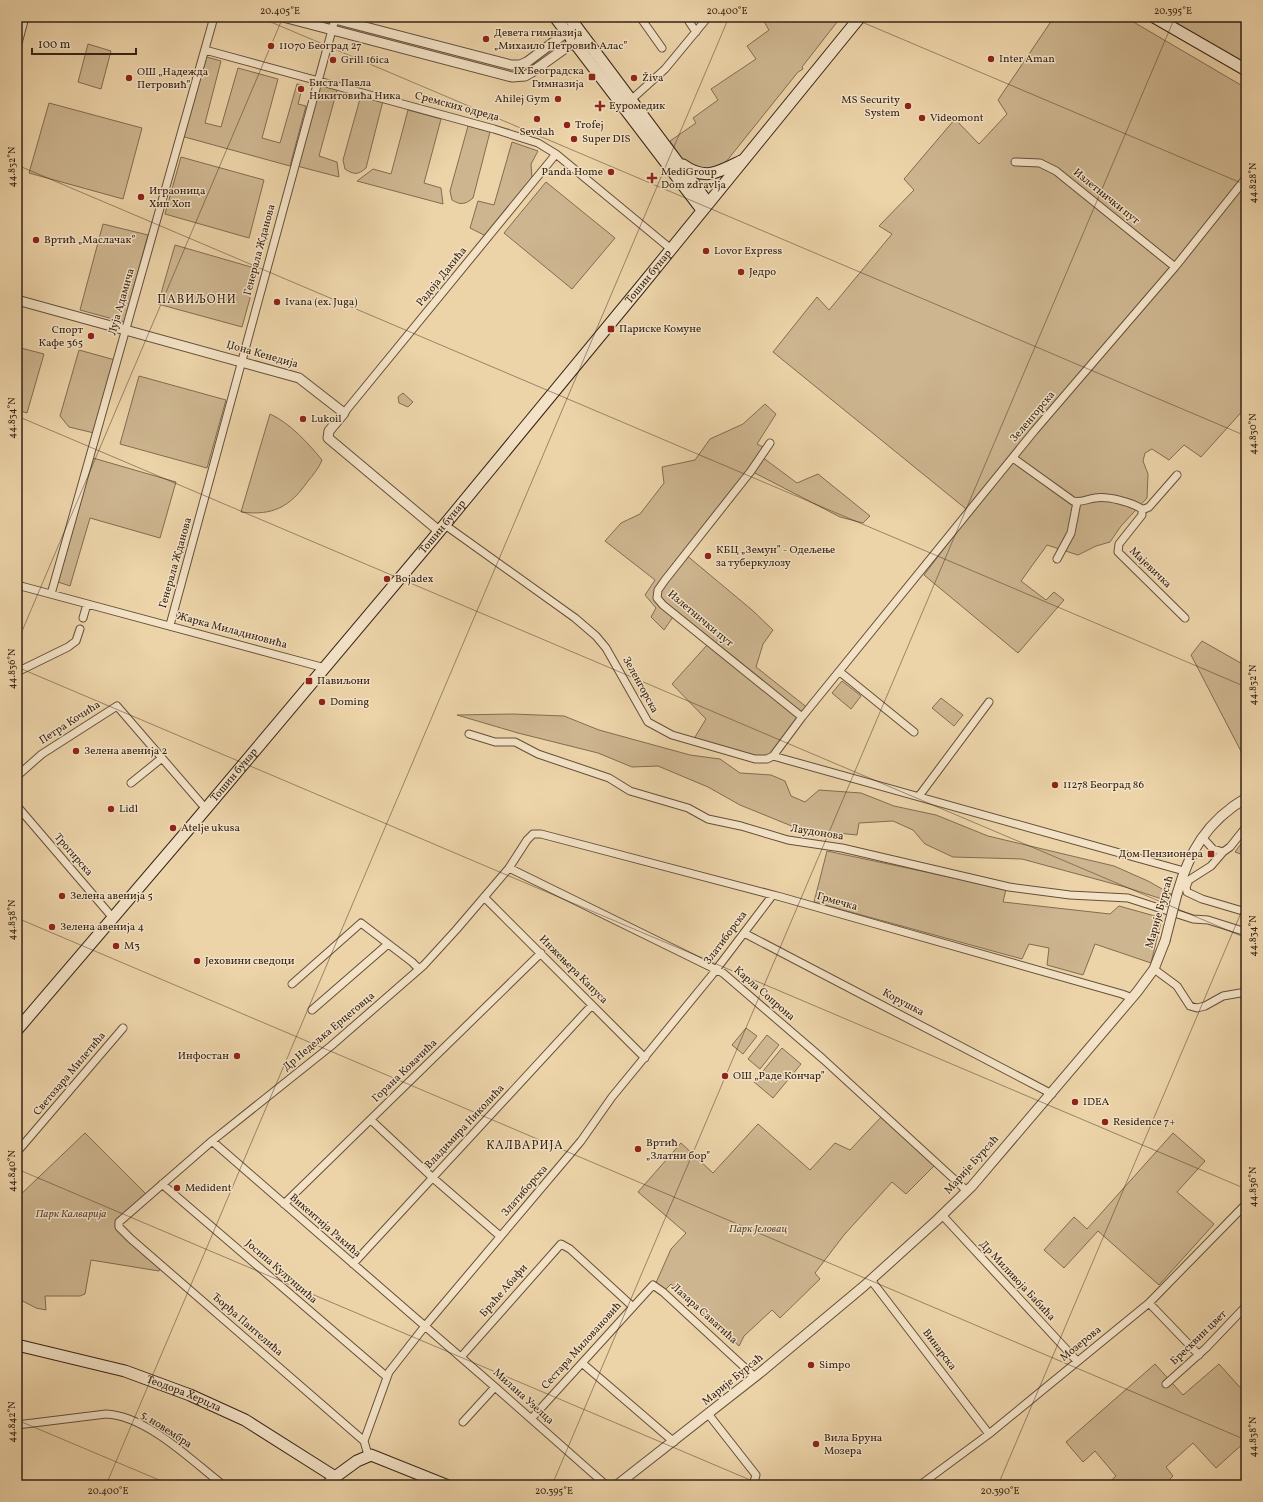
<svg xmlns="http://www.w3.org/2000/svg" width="1263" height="1502" viewBox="0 0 1263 1502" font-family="Vollkorn,serif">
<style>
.green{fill:#cdb58f;stroke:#826c52}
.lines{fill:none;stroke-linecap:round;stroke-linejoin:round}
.minor-casing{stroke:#644f3a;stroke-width:9}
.tertiary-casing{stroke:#644f3a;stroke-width:11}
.secondary-casing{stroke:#362316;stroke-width:13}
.minor{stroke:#f3e2c6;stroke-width:7}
.tertiary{stroke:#f3e2c6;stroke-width:9}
.secondary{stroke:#f3e2c6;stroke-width:11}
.tertiary-bridge-casing{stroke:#644f3a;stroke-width:11;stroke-linecap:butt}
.tertiary-bridge{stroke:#f3e2c6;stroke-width:9}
.ticks{fill:none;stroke:#362316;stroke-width:1;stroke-opacity:0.45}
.poi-dot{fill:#8f2418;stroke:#f3e2c6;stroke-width:1.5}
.labels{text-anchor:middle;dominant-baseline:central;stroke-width:3;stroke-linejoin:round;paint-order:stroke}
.poi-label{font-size:11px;fill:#362316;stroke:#f3e2c6;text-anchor:start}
.street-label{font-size:11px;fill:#362316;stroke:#f3e2c6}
.park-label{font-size:11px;font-style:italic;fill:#5c4834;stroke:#f3e2c6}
.neighbourhood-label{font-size:12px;letter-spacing:1px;fill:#362316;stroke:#f3e2c6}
.neatline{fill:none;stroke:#362316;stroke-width:1.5}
.ticks-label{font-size:10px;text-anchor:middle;fill:#362316}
</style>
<rect width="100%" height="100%" fill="#ecd3a8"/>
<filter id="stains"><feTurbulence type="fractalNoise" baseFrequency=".005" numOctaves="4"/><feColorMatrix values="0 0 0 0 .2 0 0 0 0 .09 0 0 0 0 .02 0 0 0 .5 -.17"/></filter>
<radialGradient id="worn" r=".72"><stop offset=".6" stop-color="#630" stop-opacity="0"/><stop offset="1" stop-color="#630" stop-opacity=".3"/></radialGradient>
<!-- green -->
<path class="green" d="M 767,17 L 841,17 L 802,67 L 803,69 L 798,72 L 713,178 L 696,180 L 670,141 L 696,123 L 693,118 L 718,100 L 711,89 L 756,59 L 747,46 L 769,30 L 763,20 Z
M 1054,17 L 1125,17 L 1246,88 L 1246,407 L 1201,457 L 1184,445 L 1169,460 L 1152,449 L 1145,453 L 1143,461 L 1148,474 L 1147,498 L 1121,526 L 1110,542 L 1096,546 L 1078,555 L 1047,545 L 1021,581 L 1046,600 L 1054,592 L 1064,600 L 1018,653 L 924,575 L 971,513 L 773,352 L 817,297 L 829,310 L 892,234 L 879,226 L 914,190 L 904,179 L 955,119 L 979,144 L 1007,114 L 998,100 Z
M 1165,17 L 1246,17 L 1246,65 Z
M 88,44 L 111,51 L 101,89 L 78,82 Z
M 203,56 L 221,61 L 205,123 L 221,127 L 238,68 L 278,79 L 262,138 L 280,143 L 297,84 L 303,85 L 298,104 L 306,106 L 290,166 L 181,136 Z
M 319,85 L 337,90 L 319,156 L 337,162 L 339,177 L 297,166 Z
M 361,95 L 383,101 L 366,168 C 358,175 354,175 345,169 L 343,160 Z
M 49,103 L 142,128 L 123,199 L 29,173 Z
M 408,110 L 441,119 L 424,183 L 441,188 L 443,204 L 357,181 L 373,169 L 391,174 Z
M 468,126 L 490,132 L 473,198 C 465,205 460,205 452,200 L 450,191 Z
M 512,142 L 538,151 L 531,164 L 532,178 L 486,236 L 470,228 L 478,201 L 494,205 Z
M 181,157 L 264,180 L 249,238 L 165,214 Z
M 546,182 L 615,238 L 572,289 L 504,233 Z
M 103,224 L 148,235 L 124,322 L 80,310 Z
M 175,245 L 258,269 L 242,327 L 158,304 Z
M 17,347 L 44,354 L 27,413 L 17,410 Z
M 79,350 L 115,360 L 94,433 L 69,427 L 60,416 Z
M 139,376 L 226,400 L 207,468 L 120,444 Z
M 403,393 L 413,402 L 408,407 L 399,403 L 398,397 Z
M 765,404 L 776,414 L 757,444 L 767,449 L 762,457 L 797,483 L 818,474 L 870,516 L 863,523 L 840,517 L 751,471 L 685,554 L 752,610 L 773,630 L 763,644 L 756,667 L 809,709 L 767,759 L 702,744 L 695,737 L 706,719 L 672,684 L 708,644 L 673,617 L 664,630 L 651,617 L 656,608 L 645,595 L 655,580 L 605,541 L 621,523 L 640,514 L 664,483 L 662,467 L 695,460 L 710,439 L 743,424 Z
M 270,414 C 290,423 308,443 322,460 C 319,468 313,475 308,481 C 290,507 273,516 241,512 Z
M 93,458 L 176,482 L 160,538 L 90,518 L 70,586 L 58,582 Z
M 1202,641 L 1246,666 L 1246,761 L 1191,655 Z
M 842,681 L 861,696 L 851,709 L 832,693 Z
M 941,698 L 963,715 L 954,726 L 932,708 Z
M 513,714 L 564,716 L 599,730 L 690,755 L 720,759 L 740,773 L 771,775 L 785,781 L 791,796 L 805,802 L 819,790 L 861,793 L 894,806 L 936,815 L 988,836 L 1114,866 L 1148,881 L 1171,894 L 1168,901 L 1125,887 L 1022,859 L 953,857 L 925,844 L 913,830 L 893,821 L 859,823 L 857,835 L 799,829 L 740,805 L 708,787 L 658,766 L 632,767 L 598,753 L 518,733 L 457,715 Z
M 1246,837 L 1246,856 L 1235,852 Z
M 827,851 L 1006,889 L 1003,902 L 1110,914 L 1119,906 L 1162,918 L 1151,963 L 1095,944 L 1083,975 L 1047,965 L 1049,948 L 1029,944 L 1022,959 L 814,902 Z
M 746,1028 L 757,1036 L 743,1054 L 732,1045 Z
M 767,1035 L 779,1045 L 760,1069 L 748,1059 Z
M 782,1048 L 801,1064 L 773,1098 L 754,1082 Z
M 884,1114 L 937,1163 L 906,1194 L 892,1182 L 844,1235 L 815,1273 L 820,1279 L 780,1318 L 772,1310 L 744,1336 L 739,1346 L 671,1284 L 663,1292 L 655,1285 L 671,1249 L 686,1233 L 638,1192 L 681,1143 L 713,1173 L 758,1124 L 810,1170 L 835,1143 L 850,1150 Z
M 85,1133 L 148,1196 L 119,1224 L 162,1265 L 159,1271 L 91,1260 L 85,1294 L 80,1296 L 45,1296 L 46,1310 L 36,1308 L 17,1298 L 17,1198 Z
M 1173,1133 L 1205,1161 L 1177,1192 L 1214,1224 L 1159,1285 L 1098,1231 L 1064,1268 L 1044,1250 L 1074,1217 L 1087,1229 Z
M 1155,1364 L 1183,1395 L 1219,1364 L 1246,1394 L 1246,1441 L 1216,1468 L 1193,1443 L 1166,1467 L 1173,1476 L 1164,1485 L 1147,1485 L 1144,1482 L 1140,1485 L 1106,1485 L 1116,1476 L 1095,1451 L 1083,1462 L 1066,1442 Z"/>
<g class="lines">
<defs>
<path id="minor" d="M 640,17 L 662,48
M 686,17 L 696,32
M 17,47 L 25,17
M 205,50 L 494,129 L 538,143 L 556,154 L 671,249
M 631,100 L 665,69 L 708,17
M 1015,162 L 1040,163 L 1056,171 L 1175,267
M 344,413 L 556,154
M 770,443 L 751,471 L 665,580 L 658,590 L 657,598 L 663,605 L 802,717
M 1013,458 L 1073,501 C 1081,503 1087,499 1095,498 C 1108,496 1131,502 1142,509 L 1142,515 L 1119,544 L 1118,552 L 1185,618
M 1142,510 L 1149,507 L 1177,475
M 445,525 L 575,618 L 596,636 L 606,648 L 648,722 L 672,735 L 755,759 L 767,759 L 773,756 L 802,717 L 1035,430 L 1175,267 L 1246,178
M 1057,559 L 1071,533 L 1077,502
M 17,585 L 325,668
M 51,594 L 214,17
M 83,618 L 87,604
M 170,625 L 335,19
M 17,672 L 68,647 L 76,641 L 80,629
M 840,672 L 914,732
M 469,734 L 495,742 L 515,742 L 538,754 L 609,778 L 630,791 L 688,808 L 708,819 L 741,826 L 788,840 L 842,848 L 1009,887 L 1070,895 L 1128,898 L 1193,919 L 1208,920 L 1246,932
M 773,756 L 1184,871
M 17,776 L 42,754 L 117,706 L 206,809
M 131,783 L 162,758
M 919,796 L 989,702
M 17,806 L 113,918
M 1202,837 L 1213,849 L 1223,852 L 1230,847 L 1246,827
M 1223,852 L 1211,866 L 1189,880 L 1186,887 L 1187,892 L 1202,899 L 1246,912
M 509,868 L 723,973 L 823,1059 L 967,1191
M 484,897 L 645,1058
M 744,933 L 1052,1094
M 1154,969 L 1177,986 L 1190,1006 L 1197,1008 L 1205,1006 L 1223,996 L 1246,992
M 292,984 L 361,923 L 412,962 L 419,969
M 312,1010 L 388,944
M 371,1120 L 433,1178 L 500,1236
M 212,1141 L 495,1387 L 606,1485
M 17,1152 L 123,1028
M 162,1184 L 387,1377
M 284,1204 L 541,953
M 942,1215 L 1077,1361
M 353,1264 L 592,1005
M 871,1280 L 989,1434
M 1149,1303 L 1199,1355
M 461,1357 L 561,1244 L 570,1249 L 632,1306
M 582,1363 L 674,1442
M 1166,1384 L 1206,1348 L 1246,1306
M 709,1415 L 756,1475 L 753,1485
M 531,1419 L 653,1285 L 663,1292 L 755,1377
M 463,1422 L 495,1387
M 17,1425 L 106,1414 C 147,1416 191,1460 223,1485
M 364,1441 L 131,1239 L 119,1227 L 119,1222 L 212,1141 L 331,1046 L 424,965 L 456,930 L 509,868 L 527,840 L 533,834 L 541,834 L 781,897 L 1122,994 L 1132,998
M 368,1455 L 364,1441 L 389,1372 L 425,1326 L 581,1141 L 612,1097 L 712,975 L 772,896
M 323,1485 L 335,1477
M 920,1485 L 989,1434 L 1149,1303 L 1246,1204"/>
<path id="tertiary" d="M 283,17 L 512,77 L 525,76 L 532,72 L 578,39
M 327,17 L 511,65 L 520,65 L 527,62 L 571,29
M 17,300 L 299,378 L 344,413 L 329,431 L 328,438 L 439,531
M 1177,894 C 1189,852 1207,821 1246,798
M 617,1485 L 761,1372 L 864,1286 L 937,1220 L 972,1186 L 1137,992 L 1154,969 L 1165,941"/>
<g id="secondary">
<path d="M 555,17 L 702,210"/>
<path d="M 569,17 L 708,203"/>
<path d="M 1154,17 L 1246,70"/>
<path d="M 683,165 C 705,181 719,172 741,161"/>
<path id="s1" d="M 17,1030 L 199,817 L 432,540 L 642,285 L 860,17"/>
<path id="s2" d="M 17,1345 L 125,1371 L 190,1395 L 245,1420 L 335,1477 L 357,1461 L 371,1455 L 446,1485"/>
</g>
</defs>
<!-- minor casing -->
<use href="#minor" class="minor-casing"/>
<!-- tertiary casing -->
<use href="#tertiary" class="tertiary-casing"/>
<!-- secondary casing -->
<use href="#secondary" class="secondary-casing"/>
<!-- minor -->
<use href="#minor" class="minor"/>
<!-- tertiary -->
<use href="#tertiary" class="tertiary"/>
<!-- secondary -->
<use href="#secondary" class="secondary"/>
<defs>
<path id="tertiary-bridge" d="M 1165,941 L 1177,894"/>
</defs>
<!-- tertiary-bridge casing -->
<use href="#tertiary-bridge" class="tertiary-bridge-casing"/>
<!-- tertiary-bridge -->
<use href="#tertiary-bridge" class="tertiary-bridge"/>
</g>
<!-- ticks -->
<path class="ticks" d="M 259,17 L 1246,436M 850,17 L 1246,185M 17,165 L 1246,687M 17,416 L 1246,938M 17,643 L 283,17M 17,667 L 1246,1189M 17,918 L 1246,1440M 17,1169 L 762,1485M 17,1420 L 171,1485M 106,1485 L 729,17M 552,1485 L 1175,17M 998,1485 L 1246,901"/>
<!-- markers -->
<g class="poi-dot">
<circle cx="486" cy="39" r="4"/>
<circle cx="271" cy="46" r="4"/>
<circle cx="991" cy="59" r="4"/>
<circle cx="333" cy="60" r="4"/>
<rect x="588" y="73" width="8" height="8" rx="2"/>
<circle cx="129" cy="78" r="4"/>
<circle cx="634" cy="78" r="4"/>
<circle cx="301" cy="89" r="4"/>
<circle cx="558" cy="99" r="4"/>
<path d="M598 100h4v4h4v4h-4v4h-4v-4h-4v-4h4z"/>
<circle cx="908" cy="106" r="4"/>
<circle cx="922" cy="118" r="4"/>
<circle cx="537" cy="119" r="4"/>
<circle cx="567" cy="125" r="4"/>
<circle cx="574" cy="139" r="4"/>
<circle cx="611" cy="172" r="4"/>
<path d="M650 172h4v4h4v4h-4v4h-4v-4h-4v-4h4z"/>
<circle cx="141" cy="197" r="4"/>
<circle cx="36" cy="240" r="4"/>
<circle cx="706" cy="251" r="4"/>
<circle cx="741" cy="272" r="4"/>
<circle cx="277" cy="302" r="4"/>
<rect x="607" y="325" width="8" height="8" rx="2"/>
<circle cx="91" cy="336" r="4"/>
<circle cx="303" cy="419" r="4"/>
<circle cx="708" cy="556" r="4"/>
<circle cx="387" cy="579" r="4"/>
<rect x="305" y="677" width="8" height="8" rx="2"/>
<circle cx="322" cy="702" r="4"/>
<circle cx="76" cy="751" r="4"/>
<circle cx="1055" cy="785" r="4"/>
<circle cx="111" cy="809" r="4"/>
<circle cx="173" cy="828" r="4"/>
<rect x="1207" y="850" width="8" height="8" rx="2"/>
<circle cx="62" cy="896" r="4"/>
<circle cx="52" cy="927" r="4"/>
<circle cx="116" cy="946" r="4"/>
<circle cx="197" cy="961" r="4"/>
<circle cx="237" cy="1056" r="4"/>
<circle cx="725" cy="1076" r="4"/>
<circle cx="1075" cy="1102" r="4"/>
<circle cx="1105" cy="1122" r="4"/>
<circle cx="638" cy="1149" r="4"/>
<circle cx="177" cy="1188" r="4"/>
<circle cx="811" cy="1365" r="4"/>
<circle cx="816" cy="1444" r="4"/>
</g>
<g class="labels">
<!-- poi labels -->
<g class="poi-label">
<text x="494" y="33">Девета гимназија<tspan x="494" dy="13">„Михаило Петровић Алас”</tspan></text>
<text x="279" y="46">11070 Београд 27</text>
<text x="999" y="59">Inter Aman</text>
<text x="341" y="60">Grill 16ica</text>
<text x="584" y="71" text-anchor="end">IX Београдска<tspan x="584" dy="13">Гимназија</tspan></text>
<text x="137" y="72">ОШ „Надежда<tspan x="137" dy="13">Петровић”</tspan></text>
<text x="642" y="78">Živa</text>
<text x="309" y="83">Биста Павла<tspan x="309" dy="13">Никитовића Ника</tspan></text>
<text x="550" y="99" text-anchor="end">Ahilej Gym</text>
<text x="900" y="100" text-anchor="end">MS Security<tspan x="900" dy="13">System</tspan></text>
<text x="609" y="106">Еуромедик</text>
<text x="930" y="118">Videomont</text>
<text x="575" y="125">Trofej</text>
<text x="537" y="132" text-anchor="middle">Sevdah</text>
<text x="582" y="139">Super DIS</text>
<text x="603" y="172" text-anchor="end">Panda Home</text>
<text x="661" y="172">MediGroup<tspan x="661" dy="13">Dom zdravlja</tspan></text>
<text x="149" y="191">Играоница<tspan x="149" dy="13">Хип Хоп</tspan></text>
<text x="44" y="240">Вртић „Маслачак”</text>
<text x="714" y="251">Lovor Express</text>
<text x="749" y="272">Једро</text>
<text x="285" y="302">Ivana (ex. Juga)</text>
<text x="619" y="329">Париске Комуне</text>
<text x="83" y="330" text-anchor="end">Спорт<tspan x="83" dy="13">Кафе 365</tspan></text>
<text x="311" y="419">Lukoil</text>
<text x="716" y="550">КБЦ „Земун” - Одељење<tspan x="716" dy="13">за туберкулозу</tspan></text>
<text x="395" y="579">Bojadex</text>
<text x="317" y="681">Павиљони</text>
<text x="330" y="702">Doming</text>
<text x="84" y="751">Зелена авенија 2</text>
<text x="1063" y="785">11278 Београд 86</text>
<text x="119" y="809">Lidl</text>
<text x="181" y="828">Atelje ukusa</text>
<text x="1203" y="854" text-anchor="end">Дом Пензионера</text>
<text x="70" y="896">Зелена авенија 5</text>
<text x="60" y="927">Зелена авенија 4</text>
<text x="124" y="946">М3</text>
<text x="205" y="961">Јеховини сведоци</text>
<text x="229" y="1056" text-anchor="end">Инфостан</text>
<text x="733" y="1076">ОШ „Раде Кончар”</text>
<text x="1083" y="1102">IDEA</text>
<text x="1113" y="1122">Residence 7+</text>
<text x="646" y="1143">Вртић<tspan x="646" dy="13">„Златни бор”</tspan></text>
<text x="185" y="1188">Medident</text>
<text x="819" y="1365">Simpo</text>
<text x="824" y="1438">Вила Бруна<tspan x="824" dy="13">Мозера</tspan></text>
</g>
<!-- street labels -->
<g class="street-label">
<text transform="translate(457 107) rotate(15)">Сремских одреда</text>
<text transform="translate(1106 197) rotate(39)">Излетнички пут</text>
<text transform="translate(260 250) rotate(-75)">Генерала Жданова</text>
<text transform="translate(442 277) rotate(-51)">Радоја Дакића</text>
<text stroke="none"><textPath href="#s1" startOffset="983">Тошин бунар</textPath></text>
<text transform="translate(122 302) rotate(-74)">Луја Адамича</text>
<text transform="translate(262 355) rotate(16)">Џона Кенедија</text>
<text transform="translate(1033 417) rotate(-50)">Зеленгорска</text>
<text stroke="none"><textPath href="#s1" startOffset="659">Тошин бунар</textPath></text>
<text transform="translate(176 563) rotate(-74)">Генерала Жданова</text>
<text transform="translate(1150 568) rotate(44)">Мајевичка</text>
<text transform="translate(700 619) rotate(40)">Излетнички пут</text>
<text transform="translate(232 631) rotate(15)">Жарка Миладиновића</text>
<text transform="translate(640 685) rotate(61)">Зеленгорска</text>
<text transform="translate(70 723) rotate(-33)">Петра Кочића</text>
<text stroke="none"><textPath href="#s1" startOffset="335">Тошин бунар</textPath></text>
<text transform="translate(817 833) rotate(9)">Лаудонова</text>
<text transform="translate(73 855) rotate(49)">Трогирска</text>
<text transform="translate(837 902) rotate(16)">Грмечка</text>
<text transform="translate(1160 912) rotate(-74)">Марије Бурсаћ</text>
<text transform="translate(726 938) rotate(-53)">Златиборска</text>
<text transform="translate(573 970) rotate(45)">Инжењера Капуса</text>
<text transform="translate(764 994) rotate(41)">Карла Сопрона</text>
<text transform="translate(903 1003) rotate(28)">Корушка</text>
<text transform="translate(329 1032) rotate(-40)">Др Недељка Ерцеговца</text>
<text transform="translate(405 1071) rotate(-44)">Горана Ковачића</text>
<text transform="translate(70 1074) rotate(-50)">Светозара Милетића</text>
<text transform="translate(465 1127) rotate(-47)">Владимира Николића</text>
<text transform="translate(972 1165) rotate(-48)">Марије Бурсаћ</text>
<text transform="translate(525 1191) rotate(-49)">Златиборска</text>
<text transform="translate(325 1226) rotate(41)">Викентија Ракића</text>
<text transform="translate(281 1272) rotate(41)">Јосипа Кулунџића</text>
<text transform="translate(1017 1281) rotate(47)">Др Миливоја Бабића</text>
<text transform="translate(504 1291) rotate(-49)">Браће Абафи</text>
<text transform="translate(704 1314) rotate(42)">Лазара Саватића</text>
<text transform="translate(247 1325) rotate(41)">Ђорђа Пантелића</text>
<text transform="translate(1199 1338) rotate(-44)">Бресквин цвет</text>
<text transform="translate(1081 1344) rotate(-39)">Мозерова</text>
<text transform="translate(582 1346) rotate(-48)">Сестара Миловановић</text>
<text transform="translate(939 1350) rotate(53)">Винарска</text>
<text transform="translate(733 1380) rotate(-39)">Марије Бурсаћ</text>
<text stroke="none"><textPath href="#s2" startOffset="174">Теодора Херцла</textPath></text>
<text transform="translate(523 1397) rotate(42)">Милана Узелца</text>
<text transform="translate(166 1430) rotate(33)">5. новембра</text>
</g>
<!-- park labels -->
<g class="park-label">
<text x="71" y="1214">Парк Калварија</text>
<text x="758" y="1229">Парк Јеловац</text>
</g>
<!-- neighbourhood labels -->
<g class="neighbourhood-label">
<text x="197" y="300">ПАВИЉОНИ</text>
<text x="525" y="1146">КАЛВАРИЈА</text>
</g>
</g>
<!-- margin -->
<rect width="1263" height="1502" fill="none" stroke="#ecd3a8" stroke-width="44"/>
<!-- scale -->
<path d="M32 48v6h104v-6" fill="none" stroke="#362316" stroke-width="2"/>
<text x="38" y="48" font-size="12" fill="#362316" stroke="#f3e2c6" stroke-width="3" paint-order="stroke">100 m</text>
<rect x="22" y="22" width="1219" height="1458" class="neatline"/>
<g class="ticks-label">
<text x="280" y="14">20.405°E</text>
<text x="727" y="14">20.400°E</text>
<text x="1173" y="14">20.395°E</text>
<text transform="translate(11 167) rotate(-90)" y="4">44.832°N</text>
<text transform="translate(1252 183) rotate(-90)" y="4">44.828°N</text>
<text transform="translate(11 418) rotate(-90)" y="4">44.834°N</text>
<text transform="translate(1252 434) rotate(-90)" y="4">44.830°N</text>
<text transform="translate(11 669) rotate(-90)" y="4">44.836°N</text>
<text transform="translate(1252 685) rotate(-90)" y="4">44.832°N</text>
<text transform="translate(11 920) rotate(-90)" y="4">44.838°N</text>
<text transform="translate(1252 936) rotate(-90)" y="4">44.834°N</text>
<text transform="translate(11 1171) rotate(-90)" y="4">44.840°N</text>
<text transform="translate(1252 1187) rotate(-90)" y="4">44.836°N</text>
<text transform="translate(11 1422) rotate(-90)" y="4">44.842°N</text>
<text transform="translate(1252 1437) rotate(-90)" y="4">44.838°N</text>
<text x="108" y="1494">20.400°E</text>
<text x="554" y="1494">20.395°E</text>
<text x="1000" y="1494">20.390°E</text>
</g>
<rect width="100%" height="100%" filter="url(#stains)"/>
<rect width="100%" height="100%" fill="url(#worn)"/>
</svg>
